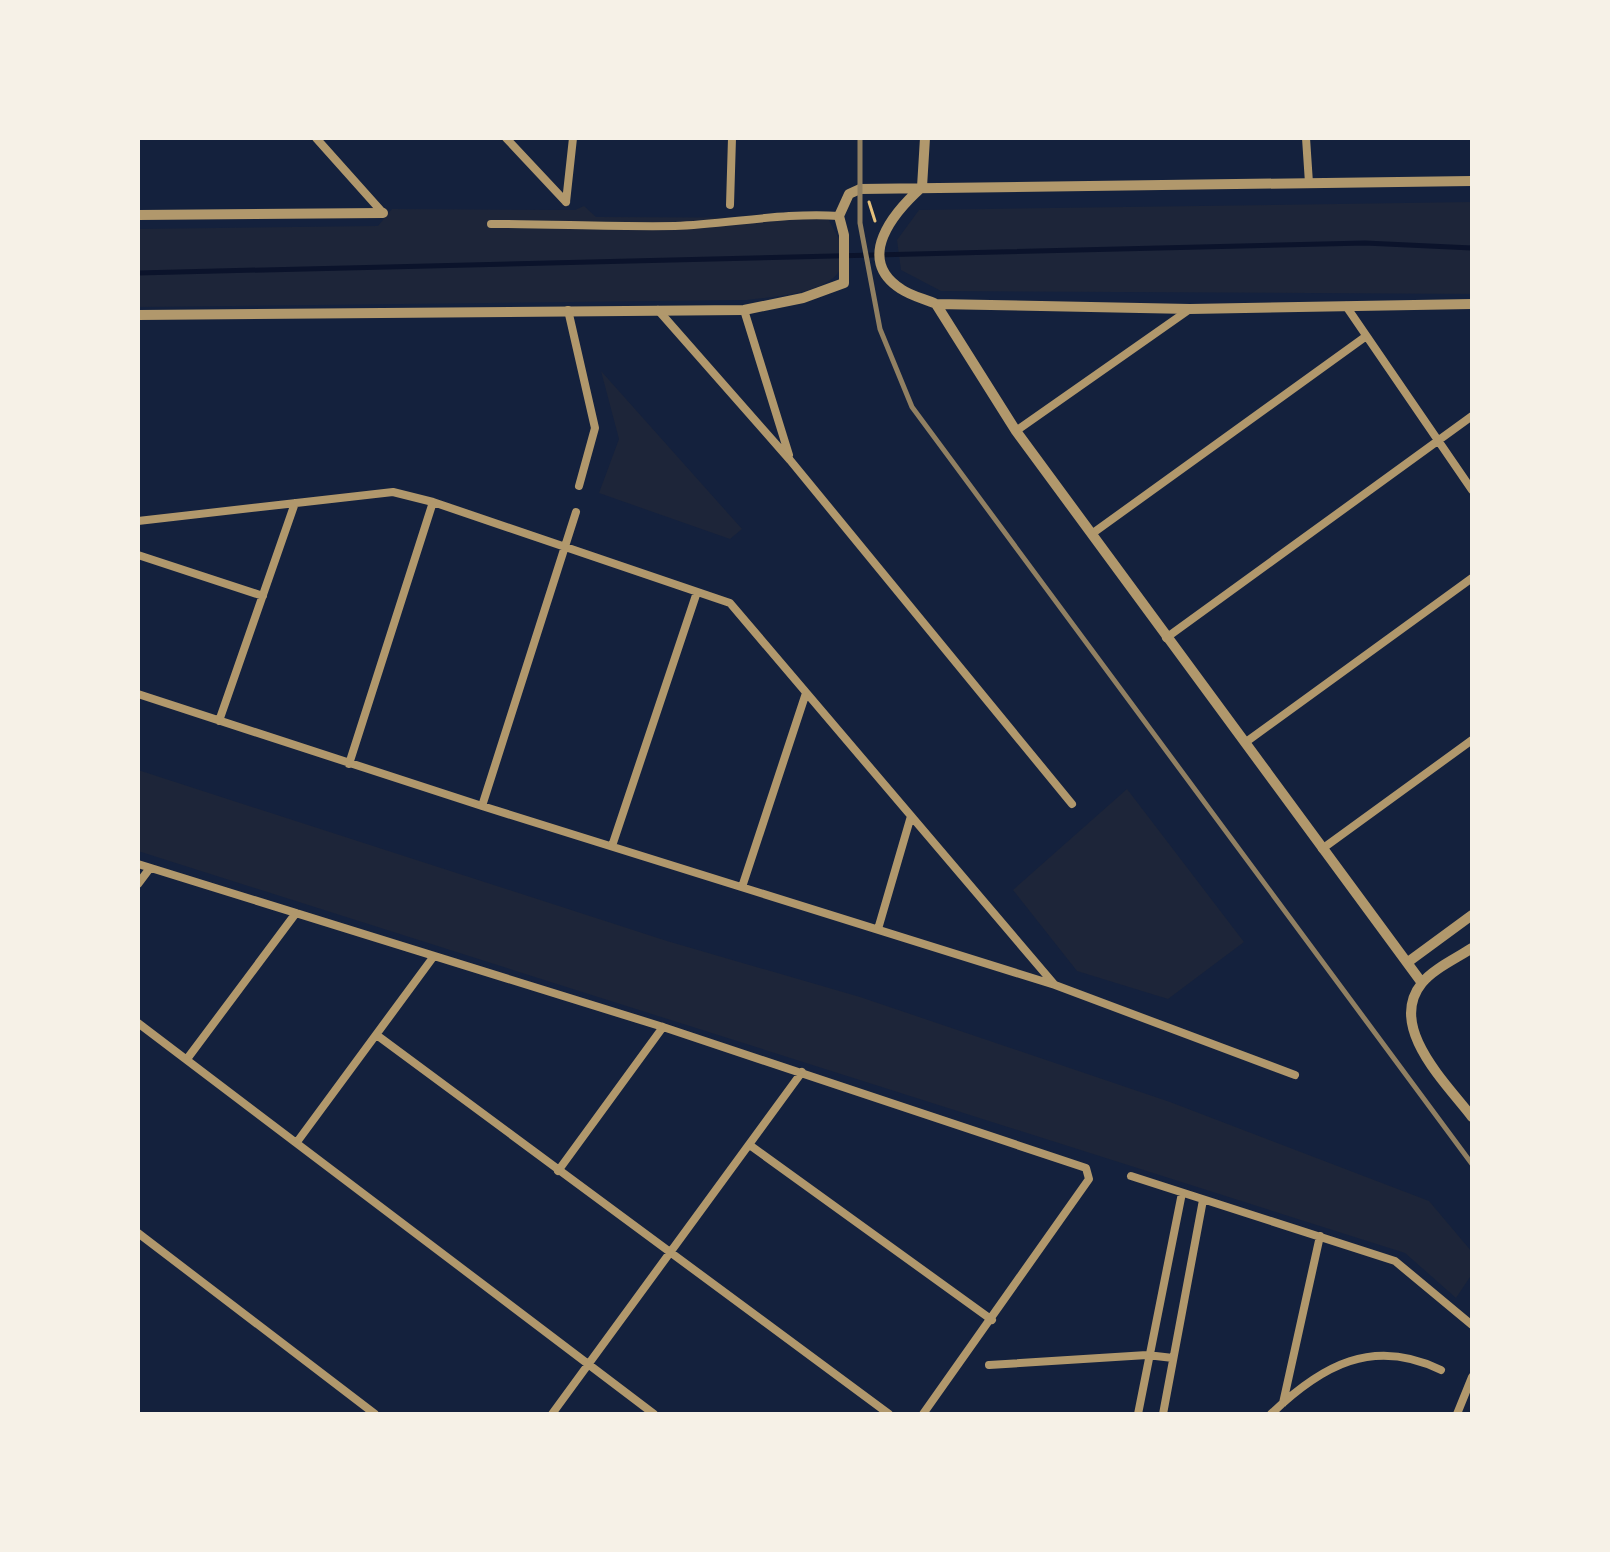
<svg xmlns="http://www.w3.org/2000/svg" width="1610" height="1552" viewBox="0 0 1610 1552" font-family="Figtree,sans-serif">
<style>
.green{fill:#1d2539}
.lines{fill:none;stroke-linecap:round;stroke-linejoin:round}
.stream{stroke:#0b132b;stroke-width:5}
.path{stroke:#e5c07b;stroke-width:3}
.minor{stroke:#b1986c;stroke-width:8}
.tertiary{stroke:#b1986c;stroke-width:10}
.rail{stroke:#918062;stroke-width:5}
</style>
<rect width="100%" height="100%" fill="#14213d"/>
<!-- green -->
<path class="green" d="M 1472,202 L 1472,294 L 941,291 L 901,270 L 897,240 L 919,210 Z
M 584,206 L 596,217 L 828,218 C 832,227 839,237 842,246 C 856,294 775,296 747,300 L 138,307 L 138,229 L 378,226 L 392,209 L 575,210 Z
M 601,371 L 742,529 L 730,539 L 599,493 L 619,439 Z
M 138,770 L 667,941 L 860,997 L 1170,1102 L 1429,1201 L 1472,1252 L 1472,1274 L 1456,1298 L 1405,1253 L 138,851 Z
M 1127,789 L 1244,942 L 1168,999 L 1077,971 L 1013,890 Z"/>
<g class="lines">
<!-- stream -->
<path class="stream" d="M 138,273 L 1365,243 L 1472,248"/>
<!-- path -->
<path class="path" d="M 869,202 L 875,221"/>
<!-- minor -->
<path class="minor" d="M 316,138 L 383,213
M 506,138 L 566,202
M 1306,138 L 1309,183
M 566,202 L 573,138
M 730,205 L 732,138
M 491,224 C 552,224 614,227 675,226 C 729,224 786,212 839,216
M 1346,306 L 1472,490
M 568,310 L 595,428 L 579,486
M 658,310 L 790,460 L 1072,804
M 744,310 L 789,455
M 1016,431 L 1190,309
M 138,521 L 393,492 L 433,502 L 730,603 L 1054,984
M 1093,533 L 1365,337
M 138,555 L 263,596
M 1166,638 L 1472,416
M 138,694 L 482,806 L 1055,985 L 1295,1075
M 219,721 L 295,503
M 1246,742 L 1472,578
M 349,764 L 433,502
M 482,806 L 576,512
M 612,846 L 697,592
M 1322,849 L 1472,740
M 138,864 L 663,1027 L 1086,1168 L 1089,1179 L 923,1414
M 138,884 L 150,868
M 742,887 L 806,693
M 878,929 L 911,816
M 138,1023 L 654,1414
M 378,1036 L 889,1414
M 187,1059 L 296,913
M 297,1142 L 434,956
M 751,1146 L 992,1320
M 558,1171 L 663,1027
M 1131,1176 L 1395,1261 L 1472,1325
M 138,1233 L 375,1414
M 989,1365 L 1147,1355 L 1173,1358
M 1283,1403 L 1320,1236
M 552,1414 L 802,1072
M 1138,1414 L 1182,1193
M 1163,1414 L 1203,1200
M 1271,1414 C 1322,1365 1373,1337 1441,1370
M 1457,1414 L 1472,1377"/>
<!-- tertiary -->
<path class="tertiary" d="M 925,138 L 922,187 C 894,212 854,259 901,289 C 911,296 925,299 936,304 L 1190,309 L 1472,304
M 138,215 L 383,213
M 936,304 L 1016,431 L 1422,983
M 138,315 L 744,310 L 803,298 L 844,283 L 844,235 L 839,216 L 849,194 L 860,189 L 1472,181
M 1472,948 C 1457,958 1433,969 1422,983 C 1386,1027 1448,1085 1472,1117
M 1408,962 L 1472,915"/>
<!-- rail -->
<path class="rail" d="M 860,138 L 860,223 L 880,329 L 912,407 L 1472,1164"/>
</g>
<!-- border -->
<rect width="1610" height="1552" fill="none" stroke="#f6f1e7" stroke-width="280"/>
</svg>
